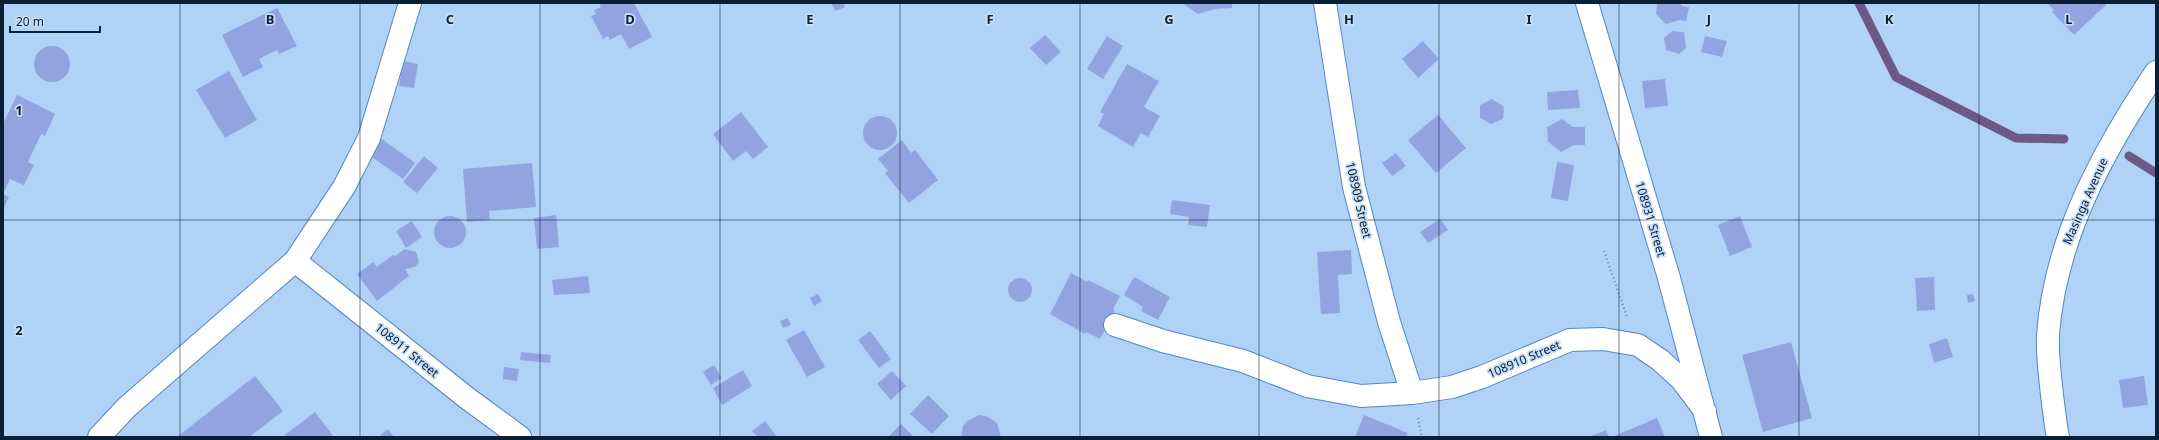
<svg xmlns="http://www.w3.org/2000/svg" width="2159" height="440" viewBox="0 0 2159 440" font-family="'Noto Sans',sans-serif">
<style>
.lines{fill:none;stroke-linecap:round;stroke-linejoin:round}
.stream{stroke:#6b5a88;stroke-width:9}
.building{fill:#92a4e0}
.minor-casing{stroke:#5288c1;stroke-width:24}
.path{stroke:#6f8cab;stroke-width:2.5;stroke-dasharray:1 3;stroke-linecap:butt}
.minor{stroke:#fff;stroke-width:22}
.grid{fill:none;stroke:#081f35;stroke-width:1;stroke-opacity:0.55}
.labels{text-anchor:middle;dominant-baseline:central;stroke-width:3.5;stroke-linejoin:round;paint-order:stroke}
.street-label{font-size:12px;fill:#081f35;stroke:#c8def7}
.grid-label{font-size:13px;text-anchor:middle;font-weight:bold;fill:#081f35;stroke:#c8def7;stroke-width:3.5;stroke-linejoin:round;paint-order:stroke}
</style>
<rect width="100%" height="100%" fill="#b1d2f7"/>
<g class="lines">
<!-- stream -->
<path class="stream" d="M 1859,3 L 1896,77 L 2016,138 L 2064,139
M 2129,156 L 2156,173"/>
</g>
<!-- building -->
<path class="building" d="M 599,3 L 634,3 L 652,37 L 629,49 L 621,34 L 610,40 L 608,36 L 603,39 L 591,16 L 596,14 L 594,10 L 601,7 Z
M 831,3 L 844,3 L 845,7 L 835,11 Z
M 1182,3 L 1232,3 L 1232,8 L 1215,9 L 1198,14 Z
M 1657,3 L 1679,3 L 1682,6 L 1689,7 L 1686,21 L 1680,20 L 1666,24 L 1656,14 Z
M 2047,3 L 2108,3 L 2074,35 L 2052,12 L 2054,10 Z
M 277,8 L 297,46 L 279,54 L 277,50 L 259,59 L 263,67 L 243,77 L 222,35 Z
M 1672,31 L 1684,32 L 1686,48 L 1679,54 L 1666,50 L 1664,38 Z
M 1045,35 L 1061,52 L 1046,65 L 1030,48 Z
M 1107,36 L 1123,46 L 1103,79 L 1087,69 Z
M 1705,36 L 1727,41 L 1722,57 L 1701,52 Z
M 1423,41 L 1439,59 L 1418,78 L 1402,59 Z
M34 64a18 18 0 1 1 36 0a18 18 0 1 1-36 0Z
M 403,61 L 418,64 L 414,88 L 399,86 Z
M 1127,64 L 1159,81 L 1144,107 L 1160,116 L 1148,137 L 1141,133 L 1133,147 L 1098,126 L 1104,114 L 1100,112 Z
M 229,71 L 257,120 L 225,138 L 196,90 Z
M 1665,79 L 1668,106 L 1645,108 L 1642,81 Z
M 1578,90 L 1580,108 L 1548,110 L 1547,92 Z
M 17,95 L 55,114 L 45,136 L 41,134 L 28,162 L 34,165 L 24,185 L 10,179 L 5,190 L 3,190 L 3,124 Z
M 1492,99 L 1504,107 L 1503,119 L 1491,124 L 1480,118 L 1480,105 Z
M 741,112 L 768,147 L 753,159 L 746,151 L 733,161 L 713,134 Z
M 1438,115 L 1466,148 L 1436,173 L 1408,140 Z
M863 133a17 17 0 1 1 34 0a17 17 0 1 1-34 0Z
M 1562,119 L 1573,127 L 1585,127 L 1585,145 L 1574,145 L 1561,152 L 1548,142 L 1547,127 Z
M 378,136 L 415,163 L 403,179 L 366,153 Z
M 902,140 L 911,153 L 915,150 L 938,180 L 909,203 L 885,173 L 888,171 L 878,159 Z
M 1396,153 L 1406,166 L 1392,176 L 1382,163 Z
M 424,156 L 438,168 L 417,193 L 403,182 Z
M 1557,162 L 1574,165 L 1568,201 L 1551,198 Z
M 532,163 L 536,207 L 489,211 L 490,220 L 467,222 L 463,169 Z
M 3,194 L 9,197 L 3,210 Z
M 1172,200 L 1210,205 L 1207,227 L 1188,225 L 1189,217 L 1170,214 Z
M 556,215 L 559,247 L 537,249 L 534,218 Z
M434 232a16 16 0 1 1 32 0a16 16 0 1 1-32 0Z
M 1740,216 L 1752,247 L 1730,256 L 1718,225 Z
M 1440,219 L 1448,230 L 1428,243 L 1420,232 Z
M 412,221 L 422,237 L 406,248 L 396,231 Z
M 405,249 L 416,252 L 419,262 L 415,267 L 405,269 L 409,276 L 377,301 L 357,274 L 373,262 L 377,267 L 393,255 L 395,256 Z
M 1351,250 L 1352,274 L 1338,275 L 1340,313 L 1321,314 L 1317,252 Z
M 1071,273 L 1087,282 L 1088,280 L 1120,296 L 1113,309 L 1115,311 L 1100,339 L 1086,332 L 1085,334 L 1050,314 Z
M 588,276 L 590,293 L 554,295 L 552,280 Z
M 1134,277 L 1170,297 L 1158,320 L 1141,311 L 1143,307 L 1124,295 Z
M 1934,277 L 1935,310 L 1917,311 L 1915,278 Z
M1008 290a12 12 0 1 1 24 0a12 12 0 1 1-24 0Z
M 818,294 L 822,301 L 814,306 L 810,298 Z
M 1973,294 L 1975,301 L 1968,303 L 1967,295 Z
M 788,318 L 791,325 L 783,328 L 780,321 Z
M 804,330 L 825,367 L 807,377 L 786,340 Z
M 870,331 L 891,359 L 879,368 L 858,340 Z
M 1947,338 L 1953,357 L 1934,363 L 1929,344 Z
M 1791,342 L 1812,418 L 1763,432 L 1742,355 Z
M 521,352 L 551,355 L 550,363 L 520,360 Z
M 714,365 L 722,378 L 711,385 L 703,372 Z
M 504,367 L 519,369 L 517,381 L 503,379 Z
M 743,370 L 752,386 L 722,405 L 713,388 Z
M 892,371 L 906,386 L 891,400 L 877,384 Z
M 255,376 L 283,411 L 249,437 L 177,437 Z
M 2144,376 L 2148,405 L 2123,408 L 2119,380 Z
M 928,395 L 949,416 L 932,434 L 910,414 Z
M 315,412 L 334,437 L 282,437 Z
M 979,415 L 986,416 L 997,423 L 1001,437 L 961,437 L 963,426 L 967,421 Z
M 1364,415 L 1408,433 L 1406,437 L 1355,437 Z
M 1657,418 L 1665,437 L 1612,437 Z
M 765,421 L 777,437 L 757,437 L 752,431 Z
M 901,424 L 914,437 L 888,437 Z
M 388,429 L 394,437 L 378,437 Z
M 1606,430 L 1609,437 L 1589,437 Z"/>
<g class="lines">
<defs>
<path id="minor" d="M 1325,3 L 1354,187 L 1389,322 L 1412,393
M 1587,3 L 1669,278 L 1711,437
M 295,261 L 467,398 L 520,437
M 1115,325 L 1163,341 L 1243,361 L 1307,386 L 1361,396 L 1412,393 L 1452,387 L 1482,377 L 1570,340 L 1603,339 L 1638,345 L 1660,360 L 1681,379 L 1705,411
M 99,437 L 127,407 L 295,261 L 344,187 L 369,138 L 410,3
M 2058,437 C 2055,423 2054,409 2052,395 C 2050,375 2047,355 2048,335 C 2055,238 2103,151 2156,72"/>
</defs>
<!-- minor casing -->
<use href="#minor" class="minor-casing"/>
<!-- path -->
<path class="path" d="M 1604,251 L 1627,317
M 1418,418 L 1422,437"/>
<!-- minor -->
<use href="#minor" class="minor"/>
</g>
<!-- grid -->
<path class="grid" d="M 180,3 L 180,437M 360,3 L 360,437M 540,3 L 540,437M 720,3 L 720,437M 900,3 L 900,437M 1080,3 L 1080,437M 1259,3 L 1259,437M 1439,3 L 1439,437M 1619,3 L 1619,437M 1799,3 L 1799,437M 1979,3 L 1979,437M 3,220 L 2156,220"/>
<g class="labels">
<!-- street labels -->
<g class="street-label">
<text transform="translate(1359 200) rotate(77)">108909 Street</text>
<text transform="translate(2085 201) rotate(-66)">Masinga Avenue</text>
<text transform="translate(1651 219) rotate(73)">108931 Street</text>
<text transform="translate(407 350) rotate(39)">108911 Street</text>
<text transform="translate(1524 359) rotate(-23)">108910 Street</text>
</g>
</g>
<g class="grid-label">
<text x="270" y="24">B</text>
<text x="450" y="24">C</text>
<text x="630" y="24">D</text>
<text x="810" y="24">E</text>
<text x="990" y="24">F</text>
<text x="1169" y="24">G</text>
<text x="1349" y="24">H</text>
<text x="1529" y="24">I</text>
<text x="1709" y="24">J</text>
<text x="1889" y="24">K</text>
<text x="2069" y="24">L</text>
<text x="19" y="115">1</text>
<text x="19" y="335">2</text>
</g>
<!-- border -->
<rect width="2159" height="440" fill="none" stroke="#081f35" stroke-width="8"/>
<!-- scale -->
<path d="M10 26v6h90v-6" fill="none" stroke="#081f35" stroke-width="2"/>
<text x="16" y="26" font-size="12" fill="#081f35" stroke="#c8def7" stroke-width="3" paint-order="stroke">20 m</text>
</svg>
